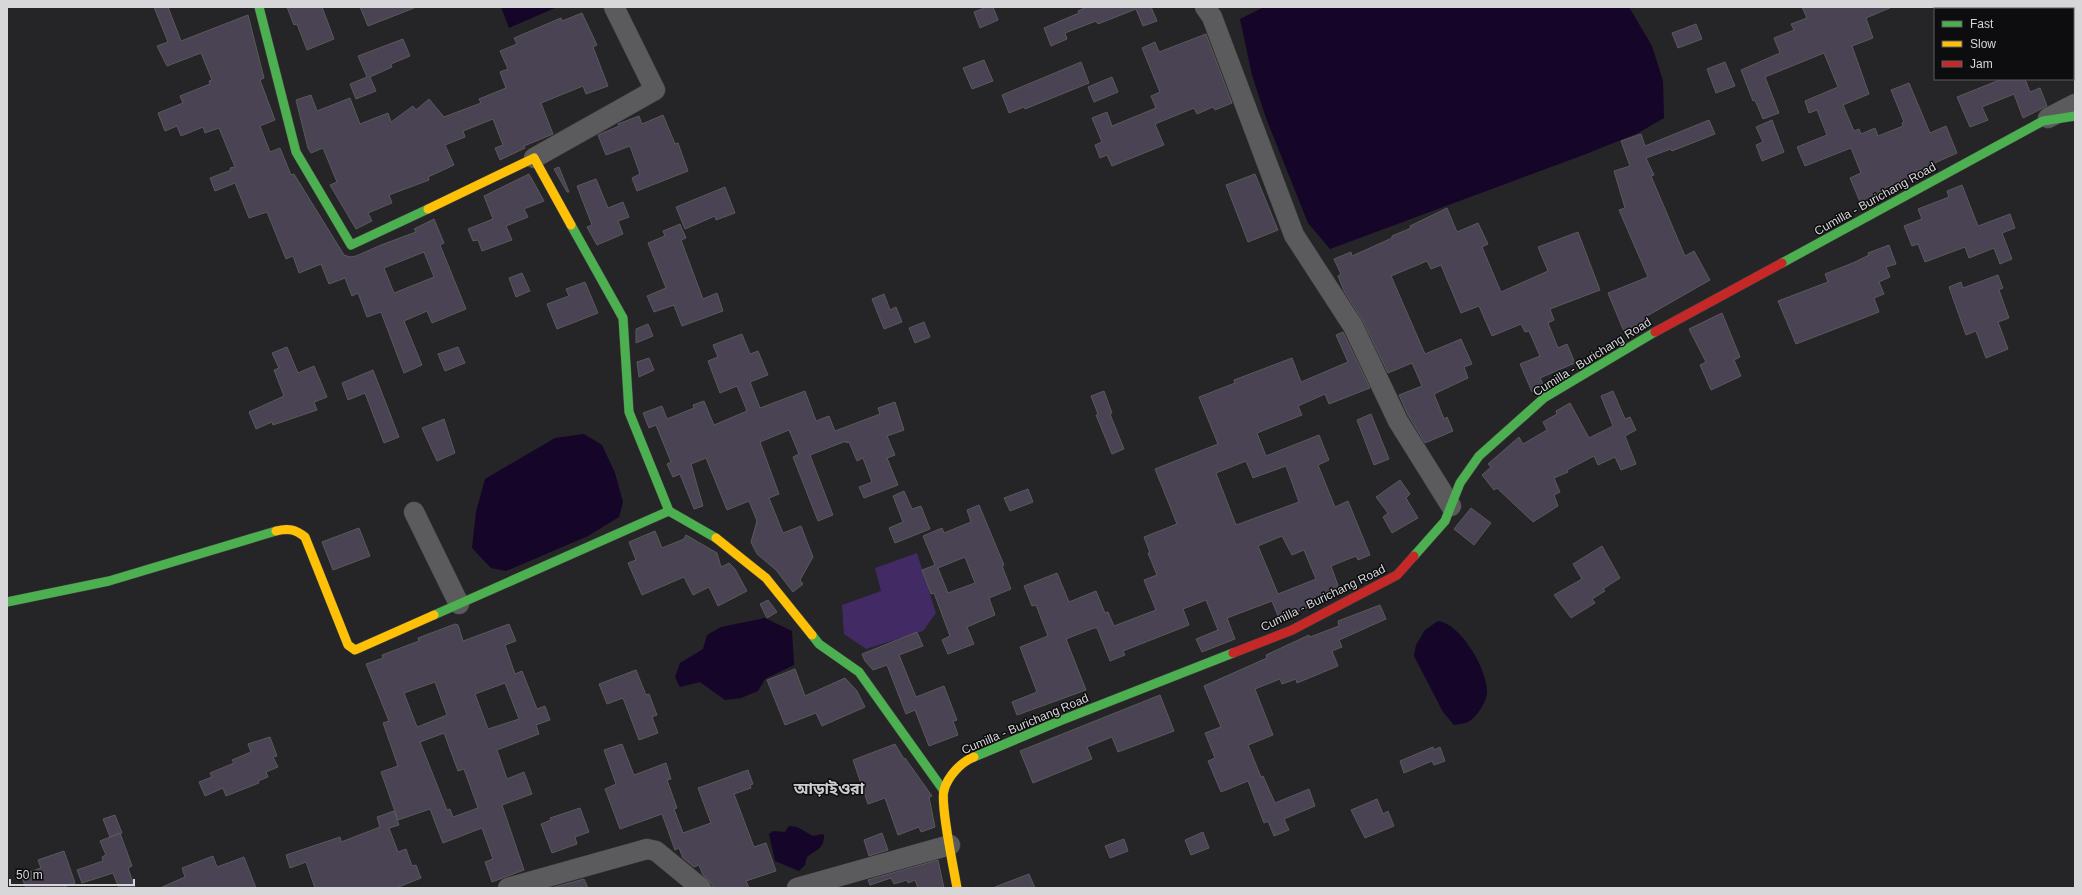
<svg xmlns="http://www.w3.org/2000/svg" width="2082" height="895" viewBox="0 0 2082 895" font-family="Arial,'Noto Sans Bengali',sans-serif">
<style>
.green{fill:#422b65}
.water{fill:#150529}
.building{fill:#494354;stroke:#5a595b;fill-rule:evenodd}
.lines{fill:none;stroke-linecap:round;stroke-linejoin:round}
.street-casing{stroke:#424243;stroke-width:21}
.fast-casing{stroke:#424243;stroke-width:10}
.slow-casing{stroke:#424243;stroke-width:10}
.jam-casing{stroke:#424243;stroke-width:10}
.street{stroke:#5b5a5c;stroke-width:20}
.fast{stroke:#4caf50;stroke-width:9}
.slow{stroke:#ffc107;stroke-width:9}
.jam{stroke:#c62828;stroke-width:9}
.labels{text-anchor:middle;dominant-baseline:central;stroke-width:3;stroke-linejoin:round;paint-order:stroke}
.street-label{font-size:12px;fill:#d7d7d9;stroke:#0d0d0f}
.district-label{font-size:16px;font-weight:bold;fill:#cccbd0;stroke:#0d0d0f}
</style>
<rect width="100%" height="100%" fill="#252426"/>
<!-- green -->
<path class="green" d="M 917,553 L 936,613 L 923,631 L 866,649 L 844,634 L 842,605 L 881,591 L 875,568 Z"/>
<!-- water -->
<path class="water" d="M 501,7 L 557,7 L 509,28 Z
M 1264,7 L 1629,7 L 1652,46 L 1663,81 L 1664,118 L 1638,133 L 1586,154 L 1330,249 L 1308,223 L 1266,118 L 1252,75 L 1240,19 Z
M 584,434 L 602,445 L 615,473 L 623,502 L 619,517 L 588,536 L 506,571 L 491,568 L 472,548 L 476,512 L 485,479 L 555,438 Z
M 765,618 L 792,631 L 794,665 L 765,679 L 758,691 L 741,698 L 725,700 L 700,682 L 680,687 L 675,677 L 680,663 L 703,649 L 707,635 L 721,627 Z
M 1438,621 C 1461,624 1486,668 1487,690 C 1488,701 1476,719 1466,723 C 1463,724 1458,724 1454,725 L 1443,712 L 1414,656 L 1416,645 L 1425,630 Z
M 789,826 L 797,827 L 813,836 L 822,834 L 824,835 C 824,849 816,850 807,857 L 805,865 L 799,871 L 775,861 L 769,834 L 773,831 L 785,832 Z"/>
<!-- building -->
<path class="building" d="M 154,7 L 168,7 L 181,41 L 248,15 L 264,78 L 260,80 L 275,120 L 260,126 L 270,152 L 280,148 L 291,175 L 294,174 L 344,255 L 350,257 L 356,256 L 381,245 L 416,232 L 414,229 L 434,219 L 444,243 L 440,245 L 466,309 L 432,323 L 427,311 L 404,321 L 422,365 L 404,373 L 381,312 L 367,317 L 358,293 L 352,296 L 345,278 L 329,284 L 321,264 L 299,273 L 293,256 L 286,259 L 267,212 L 249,218 L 235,183 L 215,191 L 210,178 L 231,170 L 230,168 L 235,167 L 219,128 L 205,133 L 203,127 L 181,136 L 177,126 L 165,131 L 158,113 L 183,103 L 180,96 L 210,84 L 209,81 L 212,80 L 201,53 L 167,66 L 157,46 L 168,42 ZM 424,252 L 434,277 L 394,293 L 384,268 Z
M 287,7 L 322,7 L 334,39 L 307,50 L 297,24 L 294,25 Z
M 360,7 L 414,7 L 414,8 L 368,26 Z
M 987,7 L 993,7 L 998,20 L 980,28 L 974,12 Z
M 1087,7 L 1151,7 L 1157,21 L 1143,26 L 1136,9 L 1098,24 L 1096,21 L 1065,33 L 1067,39 L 1051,46 L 1044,28 L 1079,13 L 1078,11 Z
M 1802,7 L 1892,7 L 1866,18 L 1873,38 L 1852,46 L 1869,94 L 1843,105 L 1854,131 L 1859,129 L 1861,134 L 1875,128 L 1878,136 L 1903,126 L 1902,123 L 1904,122 L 1891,90 L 1909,83 L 1930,133 L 1946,126 L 1957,153 L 1917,171 L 1918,174 L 1885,188 L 1887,192 L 1861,204 L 1850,178 L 1861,173 L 1851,148 L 1805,166 L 1797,147 L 1827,135 L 1817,110 L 1809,113 L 1805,101 L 1838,87 L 1824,53 L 1765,77 L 1779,113 L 1763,119 L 1755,100 L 1753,101 L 1741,70 L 1780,53 L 1774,38 L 1794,30 L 1791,24 L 1807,18 Z
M 582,13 L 597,45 L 593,47 L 608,86 L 586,94 L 583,86 L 541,103 L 553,134 L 524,146 L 525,148 L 500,160 L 495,148 L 503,145 L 493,119 L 463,131 L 465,137 L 445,145 L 454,165 L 428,177 L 429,180 L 389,195 L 392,203 L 368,213 L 372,221 L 356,229 L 330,185 L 337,182 L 323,148 L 311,153 L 308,148 L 296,100 L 311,95 L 317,111 L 350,98 L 360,124 L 388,113 L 391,122 L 413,106 L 416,110 L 429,99 L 444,117 L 481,103 L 479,99 L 506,88 L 500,72 L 508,69 L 500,51 L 517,44 L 514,38 L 561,18 L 562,21 Z
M 1696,24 L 1702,39 L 1678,48 L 1672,33 Z
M 1206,34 L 1232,103 L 1215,110 L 1213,107 L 1197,114 L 1194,108 L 1155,124 L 1164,145 L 1112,166 L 1107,155 L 1100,158 L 1095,145 L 1102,142 L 1092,118 L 1107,112 L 1112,126 L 1156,108 L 1151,96 L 1160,92 L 1142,48 L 1155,42 L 1159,52 Z
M 403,39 L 410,56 L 391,64 L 392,67 L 370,77 L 376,91 L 356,99 L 350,84 L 367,77 L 358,56 Z
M 984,60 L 993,81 L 972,89 L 963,68 Z
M 1081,62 L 1089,83 L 1025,109 L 1024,107 L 1009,113 L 1002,95 Z
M 1725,62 L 1735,86 L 1716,93 L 1707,69 Z
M 1112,77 L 1118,92 L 1094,102 L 1088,87 Z
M 2002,79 L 2025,79 L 2030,92 L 2040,88 L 2047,106 L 2023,118 L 2014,94 L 1982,107 L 1988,120 L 1970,127 L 1957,97 Z
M 663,115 L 675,144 L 678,143 L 688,171 L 637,191 L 632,178 L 640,174 L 630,146 L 606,155 L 598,135 L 619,126 L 618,124 L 639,116 L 642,124 Z
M 1709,120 L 1715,134 L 1672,151 L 1671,149 L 1646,158 L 1654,175 L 1651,176 L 1685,256 L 1694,251 L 1710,280 L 1647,316 L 1649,321 L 1625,334 L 1608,293 L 1648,277 L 1619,210 L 1625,208 L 1614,171 L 1630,166 L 1621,141 L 1641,134 L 1645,146 Z
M 1772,120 L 1784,152 L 1762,161 L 1756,145 L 1763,142 L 1756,127 Z
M 559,167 L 569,192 L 567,192 L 554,169 Z
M 529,174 L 544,201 L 524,209 L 528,217 L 506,226 L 512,240 L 482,251 L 478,240 L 473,241 L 468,229 L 493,219 L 484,196 Z
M 1255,174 L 1278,230 L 1248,242 L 1226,185 Z
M 596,179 L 608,208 L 623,202 L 629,217 L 618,221 L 623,234 L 597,245 L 587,227 L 592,225 L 577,186 Z
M 1962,185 L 1978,226 L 2010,214 L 2015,228 L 2002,233 L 2012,259 L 2000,264 L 1994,248 L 1969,258 L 1965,247 L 1925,262 L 1918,244 L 1912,246 L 1904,226 L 1922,219 L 1918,209 L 1949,197 L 1947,191 Z
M 725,187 L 735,213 L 716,220 L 715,216 L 685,229 L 676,207 Z
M 1447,208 L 1457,232 L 1478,223 L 1488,244 L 1482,247 L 1501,292 L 1548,271 L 1538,247 L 1578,232 L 1600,290 L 1550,309 L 1554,320 L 1548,323 L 1558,348 L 1567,344 L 1575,363 L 1540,378 L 1543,384 L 1532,392 L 1520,364 L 1540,356 L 1529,331 L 1525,332 L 1521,324 L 1492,336 L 1479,306 L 1461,313 L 1441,265 L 1431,269 L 1427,261 L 1391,276 L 1425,354 L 1461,339 L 1472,364 L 1464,367 L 1468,378 L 1434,394 L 1444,419 L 1447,417 L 1453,431 L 1425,443 L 1408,415 L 1399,395 L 1422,386 L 1412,363 L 1388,373 L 1363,321 L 1344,291 L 1338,276 L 1341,274 L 1334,259 L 1351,252 L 1352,256 L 1392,238 L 1392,236 L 1411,228 L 1410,226 Z
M 680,224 L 686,238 L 681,240 L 703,299 L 717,293 L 723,311 L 682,326 L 674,305 L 654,312 L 647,296 L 666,288 L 648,243 L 665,236 L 663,231 Z
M 1889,245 L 1896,264 L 1886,267 L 1890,277 L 1879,282 L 1884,294 L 1874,298 L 1879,312 L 1796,344 L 1778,301 L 1828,282 L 1825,274 L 1855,262 L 1869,255 L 1868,253 Z
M 522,273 L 530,291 L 516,297 L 509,278 Z
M 1998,275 L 2003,288 L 1999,290 L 2009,318 L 1998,322 L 2008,349 L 1986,358 L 1976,331 L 1966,335 L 1949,287 L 1961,282 L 1963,288 Z
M 585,282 L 598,313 L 557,329 L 547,304 L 569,296 L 566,289 Z
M 884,294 L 890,310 L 896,307 L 902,322 L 884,329 L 872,299 Z
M 1722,313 L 1740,357 L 1734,360 L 1741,376 L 1711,390 L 1700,365 L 1706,362 L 1689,329 Z
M 924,322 L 930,337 L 915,343 L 909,328 Z
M 648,324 L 653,336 L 636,343 L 636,329 Z
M 1343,332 L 1370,388 L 1329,404 L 1325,394 L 1298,406 L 1302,415 L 1257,433 L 1266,456 L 1319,435 L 1329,460 L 1318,465 L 1335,507 L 1348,501 L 1370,555 L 1358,560 L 1356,556 L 1331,566 L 1340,591 L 1280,621 L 1272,601 L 1227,618 L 1235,639 L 1202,652 L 1196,639 L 1218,630 L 1206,600 L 1183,609 L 1189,625 L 1123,651 L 1125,655 L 1110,661 L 1097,628 L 1094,628 L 1066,639 L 1086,690 L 1017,715 L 1012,702 L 1037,692 L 1020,647 L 1048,636 L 1036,605 L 1032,606 L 1024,586 L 1057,573 L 1069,602 L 1096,591 L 1105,613 L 1108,612 L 1114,626 L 1156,610 L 1144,580 L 1157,575 L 1148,553 L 1150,553 L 1144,537 L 1177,524 L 1155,469 L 1218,444 L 1199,397 L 1235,383 L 1234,380 L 1292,358 L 1301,382 L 1348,362 L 1336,335 ZM 1246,461 L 1253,478 L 1286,466 L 1299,502 L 1236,525 L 1216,473 ZM 1282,536 L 1292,555 L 1304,550 L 1316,579 L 1278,594 L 1258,546 Z
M 742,334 L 750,354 L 758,351 L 768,375 L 750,382 L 760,408 L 805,391 L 816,421 L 829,416 L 835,431 L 880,414 L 878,408 L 895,402 L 904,430 L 887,436 L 895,455 L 887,458 L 898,485 L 864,498 L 859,487 L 872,482 L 863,458 L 857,461 L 849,442 L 846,443 L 846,441 L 810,455 L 833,515 L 818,521 L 793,457 L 799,454 L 789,430 L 760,442 L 779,494 L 769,498 L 783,533 L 801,526 L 813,557 L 800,580 L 803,584 L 793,592 L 776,570 L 757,554 L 751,542 L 757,521 L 749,501 L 727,510 L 706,458 L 691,464 L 703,506 L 694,509 L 680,474 L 673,477 L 667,464 L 671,462 L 656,425 L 649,428 L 643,413 L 662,406 L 667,419 L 694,408 L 693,405 L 704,401 L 714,425 L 747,411 L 737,386 L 720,393 L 708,361 L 718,357 L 713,345 Z
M 287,347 L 298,373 L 314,366 L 327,397 L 314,402 L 317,410 L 273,425 L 272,422 L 256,429 L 249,412 L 284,396 L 274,370 L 279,368 L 272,353 Z
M 458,347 L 465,363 L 445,371 L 438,354 Z
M 649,358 L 654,370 L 639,377 L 637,362 Z
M 373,370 L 399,437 L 384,443 L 365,393 L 348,400 L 342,383 Z
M 1104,391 L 1112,413 L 1110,414 L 1124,449 L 1112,454 L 1096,415 L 1098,414 L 1091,396 Z
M 1613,391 L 1625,419 L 1630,417 L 1636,430 L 1625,436 L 1636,464 L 1621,470 L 1615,457 L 1598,465 L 1594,456 L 1567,470 L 1568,472 L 1554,478 L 1560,492 L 1554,495 L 1558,506 L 1533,522 L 1497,488 L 1494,490 L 1482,475 L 1491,467 L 1488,464 L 1519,437 L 1523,444 L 1547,430 L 1543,422 L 1557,414 L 1556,411 L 1570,403 L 1589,438 L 1613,426 L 1601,396 Z
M 1371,414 L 1389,459 L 1374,465 L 1357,420 Z
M 444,419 L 455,453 L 437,461 L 422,428 Z
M 1400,480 L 1410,494 L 1406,498 L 1418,518 L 1392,533 L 1383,517 L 1388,513 L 1376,497 Z
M 1028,489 L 1033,502 L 1010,511 L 1004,498 Z
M 904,491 L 912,509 L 921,506 L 930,529 L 895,543 L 889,528 L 903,522 L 893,496 Z
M 979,505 L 1004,565 L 1002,566 L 1011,589 L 989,598 L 995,615 L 967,627 L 974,644 L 948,654 L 942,640 L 950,636 L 934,593 L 931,594 L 922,570 L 935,565 L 923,536 L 942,528 L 944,533 L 971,522 L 967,510 ZM 965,557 L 975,583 L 948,593 L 938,568 Z
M 1471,508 L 1491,523 L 1474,545 L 1454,529 Z
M 359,528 L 370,556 L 333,570 L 322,542 Z
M 655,531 L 662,548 L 684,539 L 686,535 L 717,553 L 721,567 L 729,563 L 735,569 L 747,591 L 718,606 L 709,587 L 693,595 L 684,577 L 642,595 L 628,563 L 636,560 L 629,542 Z
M 1602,546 L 1620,578 L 1603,589 L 1605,591 L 1592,599 L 1595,603 L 1571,618 L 1554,595 L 1582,579 L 1573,564 Z
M 768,600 L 777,612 L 767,618 L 760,604 Z
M 1380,605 L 1386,619 L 1339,640 L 1342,647 L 1332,651 L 1338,666 L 1297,683 L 1296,679 L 1282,684 L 1280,679 L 1255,689 L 1273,735 L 1248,745 L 1261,777 L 1263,776 L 1275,803 L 1309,789 L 1315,806 L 1284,819 L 1289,830 L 1274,836 L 1268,821 L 1264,823 L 1248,781 L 1221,792 L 1208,761 L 1215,758 L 1205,733 L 1221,727 L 1204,686 L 1267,658 L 1266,655 L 1309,635 L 1310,637 L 1339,626 L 1338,621 Z
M 455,624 L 458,625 L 463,641 L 509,624 L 516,641 L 505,645 L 515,674 L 522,671 L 537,709 L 545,706 L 550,720 L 536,725 L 539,734 L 497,750 L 507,779 L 524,772 L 532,794 L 502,805 L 524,870 L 492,882 L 485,862 L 493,859 L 482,828 L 443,843 L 430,809 L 398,820 L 381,772 L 398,766 L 383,723 L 389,721 L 366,664 L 383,658 L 382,655 L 419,641 L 418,638 ZM 435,682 L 447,715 L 417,727 L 404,693 ZM 505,683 L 519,719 L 488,729 L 475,694 ZM 444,733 L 458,771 L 464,769 L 478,808 L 453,817 L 450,809 L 447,810 L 420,742 Z
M 917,632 L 923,646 L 899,655 L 916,697 L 944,686 L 957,720 L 953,721 L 958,735 L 929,746 L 915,710 L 906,714 L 887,665 L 873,670 L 865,661 L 862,654 Z
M 795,669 L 805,696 L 845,678 L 857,691 L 865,707 L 822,726 L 816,713 L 785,725 L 767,680 Z
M 636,670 L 646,695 L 649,694 L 657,715 L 652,717 L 658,733 L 639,740 L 623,698 L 607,704 L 599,684 Z
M 1160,695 L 1174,731 L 1118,752 L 1112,737 L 1087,747 L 1092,759 L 1033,783 L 1020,751 Z
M 270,737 L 277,756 L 273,757 L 278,767 L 266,772 L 268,777 L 258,781 L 259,783 L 226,796 L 223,788 L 205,796 L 199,782 L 212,777 L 210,773 L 234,763 L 232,760 L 251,752 L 248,744 Z
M 622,744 L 634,775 L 666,763 L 671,779 L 667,780 L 677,808 L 674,809 L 683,833 L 711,823 L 698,788 L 748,770 L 753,784 L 750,785 L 751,788 L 734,794 L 754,847 L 766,843 L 776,871 L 746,881 L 749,888 L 712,888 L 712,884 L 703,875 L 699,865 L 694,867 L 683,858 L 679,848 L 675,850 L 662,814 L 620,829 L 605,789 L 616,784 L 604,750 Z
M 895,744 L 904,759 L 905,758 L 932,796 L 929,797 L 935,827 L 921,832 L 919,827 L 898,835 L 885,798 L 868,804 L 853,760 Z
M 1433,747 L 1434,750 L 1440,747 L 1445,761 L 1434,765 L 1432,761 L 1404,773 L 1400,761 Z
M 1377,799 L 1383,814 L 1388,811 L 1394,826 L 1365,838 L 1351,810 Z
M 580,808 L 589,832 L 575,837 L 577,844 L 552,853 L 541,824 L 551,820 L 550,818 Z
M 394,811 L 399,825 L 389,828 L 398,852 L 406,849 L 412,866 L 416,865 L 421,878 L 396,888 L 315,888 L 306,862 L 290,868 L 286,855 L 340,837 L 341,842 L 380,827 L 377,817 Z
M 115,815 L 122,833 L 110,837 L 103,819 Z
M 1203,832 L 1209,848 L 1191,855 L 1185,840 Z
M 120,833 L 132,866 L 128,868 L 135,888 L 119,888 L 113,873 L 82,883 L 77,870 L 103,861 L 102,857 L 106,855 L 100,841 Z
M 882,833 L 888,850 L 869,856 L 864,840 Z
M 1124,839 L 1128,851 L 1110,858 L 1105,846 Z
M 64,851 L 75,883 L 61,888 L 26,888 L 21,875 L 41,868 L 38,860 Z
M 213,856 L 217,867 L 244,857 L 256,888 L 160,888 L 185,877 L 182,868 Z
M 938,860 L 944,888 L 918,888 L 915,880 L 908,883 L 907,880 L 894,884 L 891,878 L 870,885 L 868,880 Z
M 1029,874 L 1035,888 L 995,888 L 995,887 Z
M 584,879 L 588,888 L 551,888 Z"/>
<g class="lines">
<defs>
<path id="street" d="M 1205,7 L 1212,17 L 1294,235 L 1353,326 L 1398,421 L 1451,506
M 2048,118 L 2075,104
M 534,158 L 655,90 L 614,7
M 414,512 L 459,604
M 508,888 L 647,849 L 656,851 L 701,888
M 797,888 L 950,845"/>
<path id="fast" d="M 259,7 L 296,152 L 351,245 L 428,209
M 571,225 L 623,318 L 629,412 L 669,511 L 716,538
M 1782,263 L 2043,121 L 2075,116
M 1414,556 L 1445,521 L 1460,483 L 1479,456 L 1544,398 L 1655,332
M 7,602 L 109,581 L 276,531
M 434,615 L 669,511
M 812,635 L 819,644 L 859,672 L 944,791
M 974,757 L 1062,720 L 1233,653"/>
<path id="slow" d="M 428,209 L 534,158 L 571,225
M 276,531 C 288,528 295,529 305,537 L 348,645 L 355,650 L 434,615
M 716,538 L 766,578 L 812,635
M 957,888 C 954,870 940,804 944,790 C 948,776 961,762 974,757"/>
<path id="jam" d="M 1655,332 L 1782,263
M 1233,653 L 1292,630 L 1397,575 L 1414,556"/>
</defs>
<!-- street casing -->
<use href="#street" class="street-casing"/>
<!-- fast casing -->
<use href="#fast" class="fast-casing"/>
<!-- slow casing -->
<use href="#slow" class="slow-casing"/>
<!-- jam casing -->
<use href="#jam" class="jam-casing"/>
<!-- street -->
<use href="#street" class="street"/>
<!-- fast -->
<use href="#fast" class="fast"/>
<!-- slow -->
<use href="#slow" class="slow"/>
<!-- jam -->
<use href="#jam" class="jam"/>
</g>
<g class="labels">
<!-- street labels -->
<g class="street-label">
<text transform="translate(1875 199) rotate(-29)">Cumilla - Burichang Road</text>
<text transform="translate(1592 357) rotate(-32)">Cumilla - Burichang Road</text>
<text transform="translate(1323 598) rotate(-26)">Cumilla - Burichang Road</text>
<text transform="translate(1025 724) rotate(-23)">Cumilla - Burichang Road</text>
</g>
<!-- district labels -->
<g class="district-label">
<text x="829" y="788">আড়াইওরা</text>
</g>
</g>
<!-- border -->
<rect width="2082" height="895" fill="none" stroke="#d7d7d9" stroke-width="16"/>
<!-- legend -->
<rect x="1934" y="8" width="140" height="72" fill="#0d0d0f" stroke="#5e5e60"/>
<rect x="1942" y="21" width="20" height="6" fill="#4caf50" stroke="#5e5e60"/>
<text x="1970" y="28" font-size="12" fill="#d7d7d9">Fast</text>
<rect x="1942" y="41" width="20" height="6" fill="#ffc107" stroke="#5e5e60"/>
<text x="1970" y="48" font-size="12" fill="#d7d7d9">Slow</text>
<rect x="1942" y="61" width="20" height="6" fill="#c62828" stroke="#5e5e60"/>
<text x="1970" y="68" font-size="12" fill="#d7d7d9">Jam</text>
<!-- scale -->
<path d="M10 879v6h124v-6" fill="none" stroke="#d7d7d9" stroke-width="2"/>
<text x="16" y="879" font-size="12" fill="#d7d7d9" stroke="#0d0d0f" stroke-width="3" paint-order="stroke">50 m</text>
</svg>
